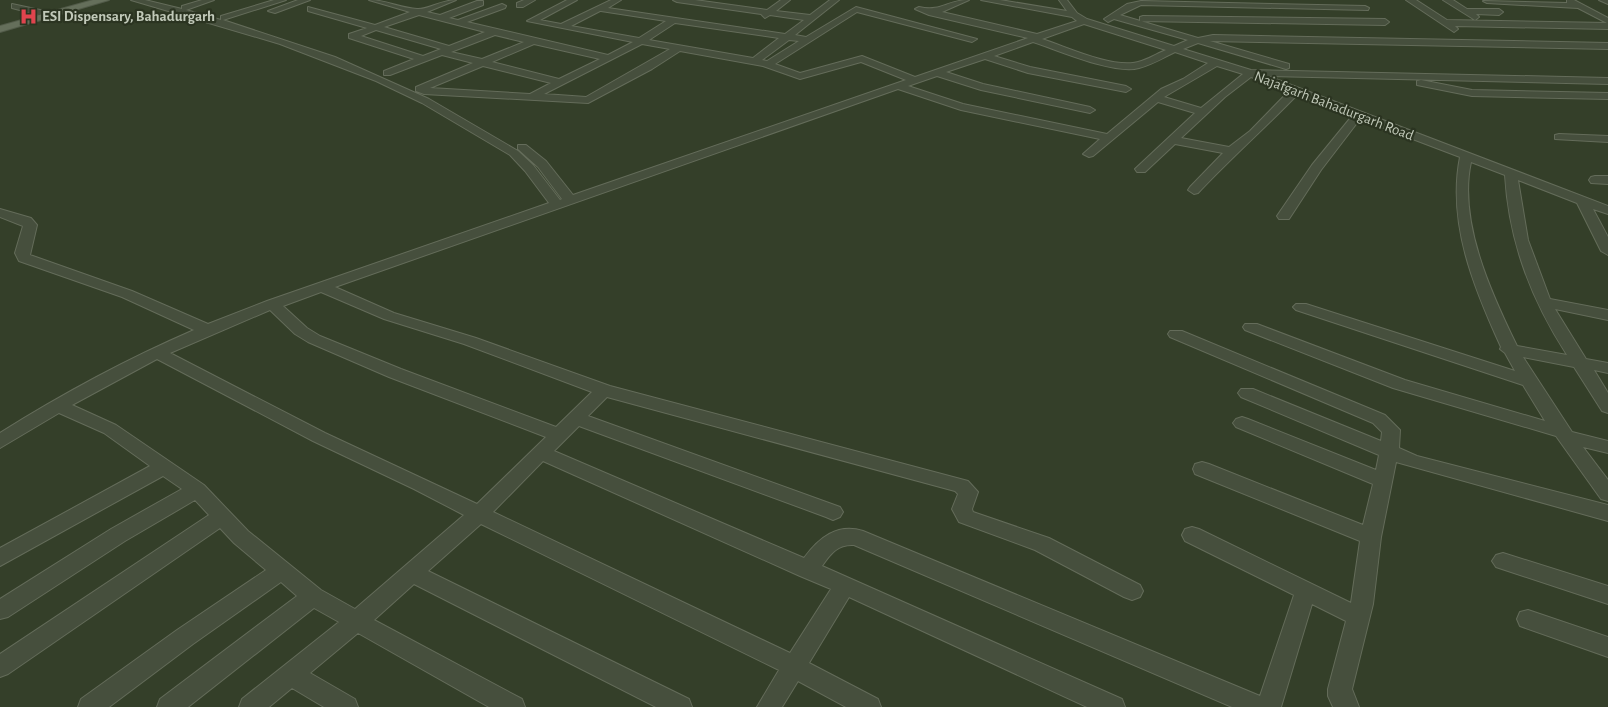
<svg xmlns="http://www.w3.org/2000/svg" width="1608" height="707" viewBox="0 0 1608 707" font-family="'Alegreya Sans',sans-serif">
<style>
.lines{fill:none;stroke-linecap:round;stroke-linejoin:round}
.minor-casing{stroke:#646c5a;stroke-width:2}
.major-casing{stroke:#525b49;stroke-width:2}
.minor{fill:#464f3d;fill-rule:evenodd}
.major{fill:#656f5b;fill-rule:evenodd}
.labels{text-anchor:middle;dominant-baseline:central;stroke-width:4.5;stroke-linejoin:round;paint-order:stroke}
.far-poi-label{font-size:15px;font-weight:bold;fill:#c1c9b9;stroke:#2b3421;text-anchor:start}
.far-street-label{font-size:15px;fill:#c1c9b9;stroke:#2b3421}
</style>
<rect width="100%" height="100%" fill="#343f29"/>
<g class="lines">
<defs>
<path id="minor" d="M 131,0 L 145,0 L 182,9 L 182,6 L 202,0 L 214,0 L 186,10 L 221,20 L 221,16 L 274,0 L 286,0 L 223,20 L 335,57 L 429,99 L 518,151 L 533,165 L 560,200 L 562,199 L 538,167 L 518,149 L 518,145 L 526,145 L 546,161 L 573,195 L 906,80 L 861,62 L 800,79 L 763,66 L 680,51 L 652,69 L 588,103 L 424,94 L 416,91 L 416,87 L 473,63 L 442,55 L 390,75 L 384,75 L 384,71 L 414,59 L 349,38 L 349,34 L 367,28 L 308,11 L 308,7 L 375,25 L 410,12 L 369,0 C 386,0 400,8 417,9 C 427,10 442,0 456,0 L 427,12 L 440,15 L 477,1 L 483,1 L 483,5 L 449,18 L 458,20 L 502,4 L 506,6 L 505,8 L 467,22 L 608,55 L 633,42 L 527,21 L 567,0 L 577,0 L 540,20 L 561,24 L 611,0 L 621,0 L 608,8 L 785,34 L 804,20 L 770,15 L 765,18 L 761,14 L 677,2 L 673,0 L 695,0 L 767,10 L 781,0 L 790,0 L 776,11 L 810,15 L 830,0 L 839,0 L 795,35 L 806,37 L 856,7 L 977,39 L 972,42 L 857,12 L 775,64 L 800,73 L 862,56 L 915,77 L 1028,38 L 929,15 L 915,9 L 919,7 C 942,12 947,0 969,0 L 942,12 L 1037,34 L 1077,21 L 1072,17 L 981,0 L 1000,0 L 1067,11 L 1059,0 L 1067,0 L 1077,13 L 1087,19 L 1174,46 L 1188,40 L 1114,19 L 1108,22 L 1104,19 L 1127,4 L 1141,1 L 1365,6 L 1369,8 L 1368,10 L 1141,5 L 1120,15 L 1198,38 L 1213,35 L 1608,43 L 1608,49 L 1210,41 L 1289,64 L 1289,68 L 1286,69 L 1198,43 L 1183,49 L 1251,70 L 1608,78 L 1608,84 L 1268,76 L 1608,206 L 1608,214 L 1593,209 L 1608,237 L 1608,255 L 1601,251 L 1577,203 L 1518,180 L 1528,240 L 1550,299 L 1608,310 L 1608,320 L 1555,309 L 1586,359 L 1608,363 L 1608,373 L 1594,370 L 1608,393 L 1608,413 L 1602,411 L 1574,367 L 1523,357 L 1572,432 L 1608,441 L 1608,453 L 1583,447 L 1608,480 L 1608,501 L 1601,499 L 1556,436 L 1393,388 L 1245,330 L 1243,327 L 1245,324 L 1257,324 L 1405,380 L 1545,421 L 1523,385 L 1296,310 L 1293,307 L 1296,304 L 1306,304 L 1515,371 L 1505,353 L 1500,349 L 1501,347 C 1474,288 1447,223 1460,157 L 1360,119 L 1321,170 L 1289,219 L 1279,219 L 1277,216 L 1312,165 L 1352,116 L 1297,95 C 1265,128 1230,159 1198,193 L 1194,194 L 1188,190 L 1190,187 L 1223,153 L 1175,144 L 1145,172 L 1137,172 L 1135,169 L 1195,113 L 1158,102 L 1093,156 L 1089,157 L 1083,154 L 1100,139 L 961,110 L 898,89 L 335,287 L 394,313 L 476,338 L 610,386 L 968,481 L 978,492 L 972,509 L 973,512 L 1049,538 L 1140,585 L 1143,591 L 1140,597 L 1132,600 L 1124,597 L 1035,550 L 959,522 L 952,509 L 958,494 L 955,491 L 607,397 L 588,416 L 840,507 L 843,512 L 840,517 L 833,520 L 826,517 L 579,426 L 554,451 L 804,558 C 819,538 837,523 863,531 L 1260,696 L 1294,595 L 1185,541 L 1182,535 L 1185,529 L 1192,527 L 1199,529 L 1351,603 L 1360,541 L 1195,474 L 1193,469 L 1195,464 L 1202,462 L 1209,464 L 1363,525 L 1373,484 L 1236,427 L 1233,423 L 1236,419 L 1242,417 L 1248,419 L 1376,470 L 1379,455 L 1241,397 L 1238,393 L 1241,389 L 1253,389 L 1381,441 L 1382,432 L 1373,423 L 1170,337 L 1168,334 L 1170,331 L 1182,331 L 1385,415 L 1400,430 L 1399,448 L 1417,456 L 1608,505 L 1608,521 L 1396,462 L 1381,537 L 1373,604 L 1352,689 L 1359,707 L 1333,707 L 1328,696 L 1328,689 L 1346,621 L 1312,604 L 1281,707 L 1232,707 L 854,545 C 838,544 831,553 822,566 L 1122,699 L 1125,707 L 1087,707 L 849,597 L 809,663 L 878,699 L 881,707 L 846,707 L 798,681 L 782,707 L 757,707 L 779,670 L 481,524 L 428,571 L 689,699 L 692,707 L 656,707 L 414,584 L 374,620 L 522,699 L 525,707 L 489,707 L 358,633 L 310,673 L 355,699 L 358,707 L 324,707 L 292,688 L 269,707 L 239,707 L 242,699 L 339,622 L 314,608 L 188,707 L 157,707 L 160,699 L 297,596 L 281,582 L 193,644 L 109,707 L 78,707 L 81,699 L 177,630 L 266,570 L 234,543 L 220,528 L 8,674 L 0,677 L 0,654 L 209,515 L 195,500 L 125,541 L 8,617 L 0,619 L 0,599 L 111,529 L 182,489 L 163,476 L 0,566 L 0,548 L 150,466 L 104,433 L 59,413 L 0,448 L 0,433 C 62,394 127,359 194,330 L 122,297 L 19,261 L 15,253 L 23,226 L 0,217 L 0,209 L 31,218 L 37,225 L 30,255 L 132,291 L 208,324 L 267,301 L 549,203 L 525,171 L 510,155 L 422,103 L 376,81 L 280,44 ZM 600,11 L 601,11 L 666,21 L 639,38 L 571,26 ZM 419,15 L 485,32 L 449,46 L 384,27 ZM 675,23 L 779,38 L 753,58 L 649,40 ZM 1084,24 L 1166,50 C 1156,54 1144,62 1133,63 C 1107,66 1067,47 1042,39 ZM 376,30 L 441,49 L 423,56 L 361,36 ZM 495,35 L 524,42 L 482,59 L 451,52 ZM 789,40 L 799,41 L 767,61 L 762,60 ZM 1033,42 C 1058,50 1114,75 1139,68 C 1151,65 1163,58 1175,52 L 1208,63 L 1183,79 L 1161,89 L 1107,134 L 963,104 L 908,86 L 937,76 L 981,90 L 1090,113 L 1095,110 L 1090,107 L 983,84 L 946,72 L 985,59 L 1028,73 L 1126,92 L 1131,89 L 1126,86 L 1030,67 L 994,56 ZM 534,44 L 600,59 L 559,79 L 492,62 ZM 642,44 L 670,49 L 586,97 L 544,94 ZM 483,66 L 551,83 L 530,94 L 430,88 ZM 1217,66 L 1243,74 L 1201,108 L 1164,97 ZM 1251,77 L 1289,91 L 1250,131 L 1229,147 L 1181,138 L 1225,97 ZM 1471,162 L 1505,175 C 1509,242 1531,299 1567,355 L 1517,346 C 1491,293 1458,221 1471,162 ZM 321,292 L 384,319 L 464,344 L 592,392 L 556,427 L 401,369 L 320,336 L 307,328 L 283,306 ZM 270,310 L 295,334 L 308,342 L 389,377 L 546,437 L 477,504 L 325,433 L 170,353 ZM 157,359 L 313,441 L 414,489 L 464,515 L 355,609 L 321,590 L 248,531 L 204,485 L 116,425 L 72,405 ZM 543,461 L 800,576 L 831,589 L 790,653 L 493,512 Z
M 298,0 L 310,0 L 275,13 L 268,11 Z
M 524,0 L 535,0 L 523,7 L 517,7 L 517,3 Z
M 1406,0 L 1416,0 L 1447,20 L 1607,23 L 1578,8 L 1487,3 L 1483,1 L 1567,3 L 1567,0 L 1574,0 L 1608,18 L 1608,29 L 1455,26 L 1458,29 L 1454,32 Z
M 1443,0 L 1453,0 L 1467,9 L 1499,9 L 1503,12 L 1499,15 L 1476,14 L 1479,17 L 1475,20 Z
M 1599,0 L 1608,0 L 1608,4 Z
M 12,4 L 54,13 L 55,15 L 51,18 L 12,8 Z
M 1143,16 L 1385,19 L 1389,22 L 1385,25 L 1140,21 L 1140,17 Z
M 1421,80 L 1472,90 L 1608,93 L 1608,99 L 1472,96 L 1417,85 L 1417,81 Z
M 1559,134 L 1608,136 L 1608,142 L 1555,139 L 1555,135 Z
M 1595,176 L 1608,176 L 1608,184 L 1591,183 L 1589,180 L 1591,177 Z
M 1503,553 L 1608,586 L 1608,604 L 1496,567 L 1492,561 L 1496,555 Z
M 1528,610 L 1608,637 L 1608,657 L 1520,626 L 1517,619 L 1520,612 Z"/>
<path id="major" d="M 93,0 L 109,0 L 0,32 L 0,26 Z"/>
</defs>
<!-- minor casing -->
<use href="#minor" class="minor-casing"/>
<!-- major casing -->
<use href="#major" class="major-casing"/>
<!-- minor -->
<use href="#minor" class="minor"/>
<!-- major -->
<use href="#major" class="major"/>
</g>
<!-- icons -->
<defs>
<symbol id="hospital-bare" viewBox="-9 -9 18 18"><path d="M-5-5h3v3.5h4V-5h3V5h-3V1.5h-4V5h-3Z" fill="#e0444e" stroke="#2b3421" stroke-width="2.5" paint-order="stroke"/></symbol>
</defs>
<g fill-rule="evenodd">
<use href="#hospital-bare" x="16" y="4" width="25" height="25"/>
</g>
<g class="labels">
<!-- far-poi labels -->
<g class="far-poi-label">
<text x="42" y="16">ESI Dispensary, Bahadurgarh</text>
</g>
<!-- far-street labels -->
<g class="far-street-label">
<text transform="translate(1334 106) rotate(21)">Najafgarh Bahadurgarh Road</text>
</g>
</g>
</svg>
